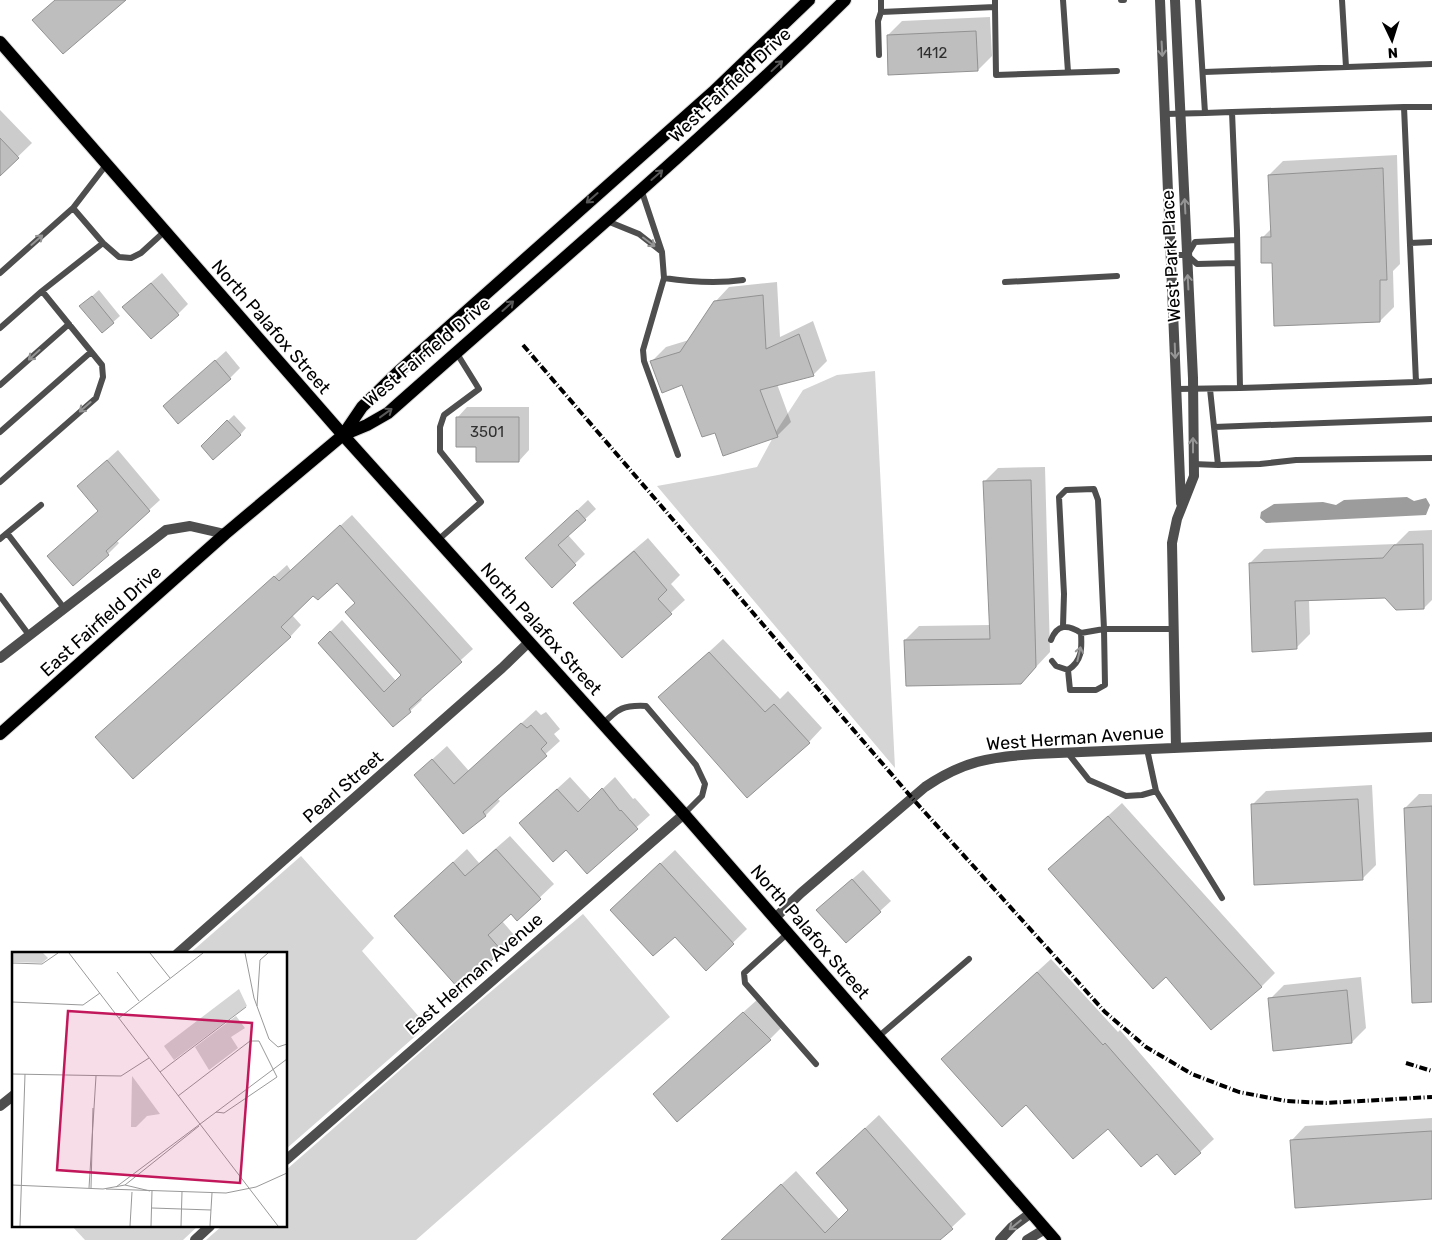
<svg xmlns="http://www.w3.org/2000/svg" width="1432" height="1240" viewBox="0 0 1432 1240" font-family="Rubik,sans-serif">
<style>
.green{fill:#d5d5d5}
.water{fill:#9c9c9c}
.shadow{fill:#0003}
.building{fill:#bebebe;stroke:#929292}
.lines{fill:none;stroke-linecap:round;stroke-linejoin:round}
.primary-casing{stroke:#dbdbdb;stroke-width:14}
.lane{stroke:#4e4e4e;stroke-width:6}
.street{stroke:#4e4e4e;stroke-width:10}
.primary{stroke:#000;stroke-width:12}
.rail{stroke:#000;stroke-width:4;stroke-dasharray:8 2.5 1 2.5;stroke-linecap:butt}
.oneway{stroke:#959595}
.oneway2{stroke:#595959}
.labels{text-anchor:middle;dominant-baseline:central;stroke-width:4;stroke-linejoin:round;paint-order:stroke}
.number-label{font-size:15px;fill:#303030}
.street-label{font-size:18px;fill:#000;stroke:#fff}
.inset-road{fill:none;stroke:#999;stroke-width:1}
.view{fill:#c2185b;fill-opacity:0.15;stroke:#c2185b;stroke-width:2.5}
.inset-edge{fill:none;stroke:#000;stroke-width:2.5}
</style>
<rect width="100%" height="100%" fill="#fff"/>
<!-- green -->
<path class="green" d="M 875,371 L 895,768 L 657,486 L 718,475 L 757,467 L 777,430 L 803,390 L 837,375 Z
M 301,856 L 374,938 L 362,951 L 427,1026 L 286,1149 L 286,954 L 189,954 Z
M 583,914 L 670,1017 L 416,1240 L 206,1240 L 222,1226 L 286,1226 L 286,1170 L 455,1022 Z
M 72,1226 L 198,1226 L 183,1240 L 85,1240 Z"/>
<!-- water -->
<path class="water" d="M 1407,497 L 1414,501 L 1426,498 L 1430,505 L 1426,515 L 1266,523 L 1260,518 L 1261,512 L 1274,504 L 1323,502 L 1336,505 L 1344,500 Z"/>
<!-- shadow -->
<path class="shadow" d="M 990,17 L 992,56 L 978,70 L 888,35 L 902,21 Z
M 0,110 L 32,143 L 0,174 Z
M 1397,155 L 1400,264 L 1393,271 L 1394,307 L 1380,321 L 1273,262 L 1262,238 L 1272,228 L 1269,175 L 1283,161 Z
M 162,273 L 188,304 L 178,314 L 123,307 Z
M 777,282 L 780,337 L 813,321 L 827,361 L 813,375 L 777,384 L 791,422 L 777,436 L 716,431 L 683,384 L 652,361 L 666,347 L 689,340 L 715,302 L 729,287 Z
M 99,290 L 120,316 L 102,332 L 81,306 Z
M 226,351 L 240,368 L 230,378 L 164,406 Z
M 467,407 L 529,407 L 529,450 L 519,461 L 477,446 L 457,418 Z
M 234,415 L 246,428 L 240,435 L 202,446 Z
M 118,450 L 160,500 L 116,540 L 119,543 L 108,554 L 73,584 L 99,511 L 78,486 Z
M 1045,467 L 1050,652 L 1021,683 L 905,640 L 919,626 L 990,625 L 984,482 L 998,468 Z
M 588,500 L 596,509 L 568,535 L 585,554 L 552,586 L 537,548 Z
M 352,515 L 473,649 L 420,697 L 422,700 L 410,711 L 393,725 L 319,643 L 342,620 L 396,681 L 402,675 L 357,603 L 337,581 L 313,594 L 292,615 L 301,625 L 290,637 L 96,737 L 287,565 L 291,571 Z
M 1432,530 L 1432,600 L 1424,608 L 1386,597 L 1309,600 L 1310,634 L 1296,648 L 1250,563 L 1264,549 L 1396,544 L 1409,531 Z
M 648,538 L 680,575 L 671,584 L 685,600 L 622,657 L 574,603 L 588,589 Z
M 723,639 L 780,699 L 788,691 L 822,728 L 809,742 L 674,684 Z
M 536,710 L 541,715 L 546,712 L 560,729 L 554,734 L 560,741 L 497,798 L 500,801 L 486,815 L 464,832 L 415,775 L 447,746 L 469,771 Z
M 570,777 L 591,800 L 615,777 L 633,799 L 635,798 L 650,815 L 587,872 L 533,811 Z
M 1372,785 L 1376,865 L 1362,879 L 1252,805 L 1266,791 Z
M 1419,794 L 1432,794 L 1432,1001 L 1405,808 Z
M 1122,803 L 1275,973 L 1261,987 L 1166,975 L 1050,869 Z
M 510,836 L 554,884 L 517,919 L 511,912 L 502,921 L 515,936 L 459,987 L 410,902 L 467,849 L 479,863 Z
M 675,850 L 747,929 L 706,969 L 675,935 L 625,896 Z
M 863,870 L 891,901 L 880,911 L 828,900 Z
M 1051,959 L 1118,1032 L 1120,1030 L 1214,1139 L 1200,1152 L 1157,1152 L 1108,1127 L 1026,1104 L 942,1059 Z
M 1361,977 L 1366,1028 L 1352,1042 L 1270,999 L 1284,985 Z
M 758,999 L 784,1025 L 770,1039 L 668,1080 Z
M 879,1115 L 966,1214 L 938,1240 L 721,1240 L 796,1171 L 840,1220 L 850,1210 L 817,1173 Z
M 1432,1118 L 1432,1198 L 1292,1140 L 1305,1126 Z"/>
<!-- building -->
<path class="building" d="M 55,0 L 126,0 L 63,54 L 32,20 Z
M 976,31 L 978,71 L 888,75 L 887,35 Z
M 0,138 L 19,158 L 0,176 Z
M 1383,168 L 1387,280 L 1380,280 L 1380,322 L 1274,326 L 1272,263 L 1261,263 L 1261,237 L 1271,237 L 1268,175 Z
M 151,283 L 179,315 L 151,339 L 122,307 Z
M 763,295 L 766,349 L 799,334 L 814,376 L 760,390 L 778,437 L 723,456 L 715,433 L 702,437 L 682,385 L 662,393 L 650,361 L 680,352 L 714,301 Z
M 92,296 L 114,323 L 102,333 L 79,306 Z
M 215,360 L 231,379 L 178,424 L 163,406 Z
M 456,417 L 519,417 L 519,462 L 476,462 L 476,447 L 456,447 Z
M 227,420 L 241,435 L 213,460 L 201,446 Z
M 107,460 L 150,511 L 106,551 L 109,555 L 73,586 L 47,556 L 98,511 L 77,486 Z
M 1031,480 L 1036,667 L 1021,684 L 906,686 L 904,640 L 990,639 L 983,481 Z
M 577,510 L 586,520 L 558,545 L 576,565 L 552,588 L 525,558 Z
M 340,525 L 462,662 L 409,709 L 411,712 L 393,727 L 318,643 L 330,631 L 384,692 L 401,675 L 345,612 L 355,603 L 337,583 L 318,600 L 313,596 L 281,627 L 291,637 L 133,779 L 95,737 L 274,576 L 279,581 Z
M 1423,544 L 1424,609 L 1396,610 L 1385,598 L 1295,601 L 1297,649 L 1252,652 L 1249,563 L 1383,558 L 1394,545 Z
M 634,551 L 667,590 L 658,599 L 672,614 L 622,658 L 573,603 Z
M 709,652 L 765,712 L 774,704 L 810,743 L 747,798 L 658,697 Z
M 521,723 L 527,728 L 531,725 L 547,743 L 541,749 L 547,756 L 483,812 L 486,816 L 463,834 L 414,775 L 432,759 L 454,784 Z
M 602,788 L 620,811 L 621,810 L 638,829 L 587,874 L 566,850 L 553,862 L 519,823 L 557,789 L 578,812 Z
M 1358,799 L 1363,880 L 1254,885 L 1251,804 Z
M 1432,806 L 1432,1002 L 1412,1003 L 1404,808 Z
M 1108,816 L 1262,987 L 1211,1030 L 1166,977 L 1153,989 L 1048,869 Z
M 496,849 L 541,899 L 517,921 L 511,914 L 488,935 L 502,951 L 459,989 L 394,916 L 453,862 L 465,876 Z
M 660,863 L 734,944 L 706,971 L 675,937 L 653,956 L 610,910 Z
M 852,879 L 881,912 L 846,943 L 816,910 Z
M 1037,972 L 1103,1045 L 1105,1043 L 1201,1153 L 1175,1175 L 1157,1154 L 1141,1167 L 1108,1129 L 1073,1159 L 1026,1105 L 1002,1127 L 941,1059 Z
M 1347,990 L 1352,1043 L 1273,1051 L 1268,998 Z
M 743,1012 L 771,1040 L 677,1122 L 653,1094 Z
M 865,1128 L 953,1229 L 940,1240 L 721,1240 L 781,1184 L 825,1233 L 848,1210 L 816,1173 Z
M 1432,1131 L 1432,1199 L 1295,1208 L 1290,1140 Z"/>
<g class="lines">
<defs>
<path id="primary" d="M 0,42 L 343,435 L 684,814 L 1055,1240
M 343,435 L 362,407 L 398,372 L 713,92 L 809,0
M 0,734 L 225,534 L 343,435 L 367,425 L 388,413 C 541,277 699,144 845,0"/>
</defs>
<!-- primary casing -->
<use href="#primary" class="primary-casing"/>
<!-- lane -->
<path class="lane" d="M 881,0 L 881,12 L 995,7 L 995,0
M 1063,0 L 1068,72
M 1121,0 L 1124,0
M 1342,0 L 1346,67
M 995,7 L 996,75 L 1117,71
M 879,55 L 878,21 L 881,12
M 1204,72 L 1432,64
M 1432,107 L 1404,107 L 1416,382 L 1432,381
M 1232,112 L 1404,107
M 1165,114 L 1205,113 L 1198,0
M 106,165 L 73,208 L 103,243 L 119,257 L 131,258 L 141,253 L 164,232
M 607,221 L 639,234 L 662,252 L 641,189
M 1410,243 L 1432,242
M 662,252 L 664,278 L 643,350 L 644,361 L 678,455
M 1188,254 L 1195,242 L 1237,240
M 1171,255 L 1187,255 L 1197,264 L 1237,263
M 0,273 L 73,208
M 664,278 C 690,282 716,284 743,280
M 1005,282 L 1117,276
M 0,328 L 42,291 L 103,243
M 0,385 L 69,324
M 1240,388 L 1416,382
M 1177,389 L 1240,388 L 1237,231 L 1232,112 L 1205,113
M 1214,427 L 1432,419
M 0,432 L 91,352
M 1193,464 L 1218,465 L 1210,389
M 1218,465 L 1260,464 L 1296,460 L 1432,458
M 0,482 L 96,398 L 103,377 L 102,365 L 42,291
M 7,533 L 41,505
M 0,539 L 7,533 L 64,608
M 438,540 L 481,502 L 440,451 L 440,427 L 444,415 L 479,389 L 456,352
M 0,596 L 29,635
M 1063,626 L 1064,594 L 1059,497 L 1066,490 L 1094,489 L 1098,500 L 1104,629 L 1174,629
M 1051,640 C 1057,624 1068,624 1081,633 L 1104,629 L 1105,685 L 1096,690 L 1070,690 L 1068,670
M 1052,661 L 1056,666 L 1068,670
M 1068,670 C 1082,661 1082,649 1081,633
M 603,724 C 618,708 624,705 646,706 L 696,765 L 705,784 L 702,796 L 684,814
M 1067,752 L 1089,780 L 1126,796 L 1142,795 L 1156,791 L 1147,749
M 1156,791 L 1222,898
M 788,933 L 744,973 L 745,983 L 816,1064
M 878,1037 L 969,959"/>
<!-- street -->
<path class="street" d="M 1160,0 L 1181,503
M 1175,0 L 1193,378 L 1194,476 L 1177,519 L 1172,543 L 1176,748
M 0,658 L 166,530 L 190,526 L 225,534
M 775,918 L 801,893 L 925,787 C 963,761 990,757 1035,754 L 1432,737
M 177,954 L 502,668 L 529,642
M 0,1106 L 14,1095
M 286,1160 L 684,814
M 195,1240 L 210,1226
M 1000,1240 L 1012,1227 L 1031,1213
M 1027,1240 L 1045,1229"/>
<!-- primary -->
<use href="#primary" class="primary"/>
<!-- rail -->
<path class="rail" d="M 523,345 L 912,798 L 1105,1012 L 1146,1047 L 1192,1074 L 1239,1092 L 1286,1101 L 1326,1103 L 1432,1097
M 1406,1063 L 1432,1071"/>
</g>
<!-- one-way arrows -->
<defs><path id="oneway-shaft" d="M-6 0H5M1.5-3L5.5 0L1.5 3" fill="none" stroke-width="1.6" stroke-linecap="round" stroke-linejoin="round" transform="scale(1.25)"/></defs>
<g class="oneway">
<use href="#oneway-shaft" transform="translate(1162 49) rotate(87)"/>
<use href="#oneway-shaft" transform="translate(1185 206) rotate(-93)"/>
<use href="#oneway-shaft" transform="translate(37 240) rotate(-41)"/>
<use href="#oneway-shaft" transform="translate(649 242) rotate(37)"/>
<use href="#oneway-shaft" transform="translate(1188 282) rotate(-93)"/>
<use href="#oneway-shaft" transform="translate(1175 351) rotate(88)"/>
<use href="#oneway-shaft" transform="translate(34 355) rotate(138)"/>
<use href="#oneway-shaft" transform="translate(85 407) rotate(139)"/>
<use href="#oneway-shaft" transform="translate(1193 445) rotate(-90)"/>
<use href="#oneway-shaft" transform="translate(1079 654) rotate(-77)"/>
<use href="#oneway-shaft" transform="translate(1015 1225) rotate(141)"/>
</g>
<g class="oneway2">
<use href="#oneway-shaft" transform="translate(777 66) rotate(-43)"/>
<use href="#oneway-shaft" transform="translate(657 175) rotate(-41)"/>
<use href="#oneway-shaft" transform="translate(592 198) rotate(139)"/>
<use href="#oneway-shaft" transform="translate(508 306) rotate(-42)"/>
<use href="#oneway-shaft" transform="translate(386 413) rotate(-36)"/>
</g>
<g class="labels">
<!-- number labels -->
<g class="number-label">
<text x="932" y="53">1412</text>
<text x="487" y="432">3501</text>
</g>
<!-- street labels -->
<g class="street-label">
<text transform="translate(730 85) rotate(-43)">West Fairfield Drive</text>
<text transform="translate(1171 256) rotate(-93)">West Park Place</text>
<text transform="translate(271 327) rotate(49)">North Palafox Street</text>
<text transform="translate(427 352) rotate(-40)">West Fairfield Drive</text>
<text transform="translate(101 621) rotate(-42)">East Fairfield Drive</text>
<text transform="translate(541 629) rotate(48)">North Palafox Street</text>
<text transform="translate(1075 738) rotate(-4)">West Herman Avenue</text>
<text transform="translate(343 787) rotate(-41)">Pearl Street</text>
<text transform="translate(810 932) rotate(49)">North Palafox Street</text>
<text transform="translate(474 974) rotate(-41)">East Herman Avenue</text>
</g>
</g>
<!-- overview -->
<g transform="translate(12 952)">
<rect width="275" height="275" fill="#fff"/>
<path d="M 0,1 L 31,1 L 36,6 L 30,11 L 0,10 ZM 227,37 L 235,54 L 162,108 L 152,94 ZM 224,64 L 233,76 L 219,85 L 226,96 L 197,118 L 183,95 ZM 120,124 L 148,162 L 135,164 L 124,175 L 119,175 Z" fill="#d5d5d5"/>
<path class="inset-road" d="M 57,1 L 266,274M 138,1 L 158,26M 233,1 L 242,46 L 257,87 L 266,95 L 275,92M 0,11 L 30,12 L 46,1M 105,20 L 127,49M 0,50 L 71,53 L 88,41M 245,54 L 248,8 L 256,1M 107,66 L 191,1M 148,120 L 234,55M 0,122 L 109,124 L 137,106M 166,144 L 238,89 L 247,89 L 265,125 L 212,161 L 204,160M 0,233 L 91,237 L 113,233 L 187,174M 113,233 L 138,239M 104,235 L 275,107M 77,236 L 84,124M 79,236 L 81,156M 94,237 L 214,241 L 244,235 L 275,221M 140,256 L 199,258M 8,274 L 13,122M 118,274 L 120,240M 139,274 L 140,239M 169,274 L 170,240M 198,274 L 200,241"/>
<path class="view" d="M 56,59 L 240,71 L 228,231 L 45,218 Z"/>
<rect width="275" height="275" class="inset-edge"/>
</g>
<!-- north arrow -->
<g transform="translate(1392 40) rotate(176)" stroke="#ffffff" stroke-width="4" paint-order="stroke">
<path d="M0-4L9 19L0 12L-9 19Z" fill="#000000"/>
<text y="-8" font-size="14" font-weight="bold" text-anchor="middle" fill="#000000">N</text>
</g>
</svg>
